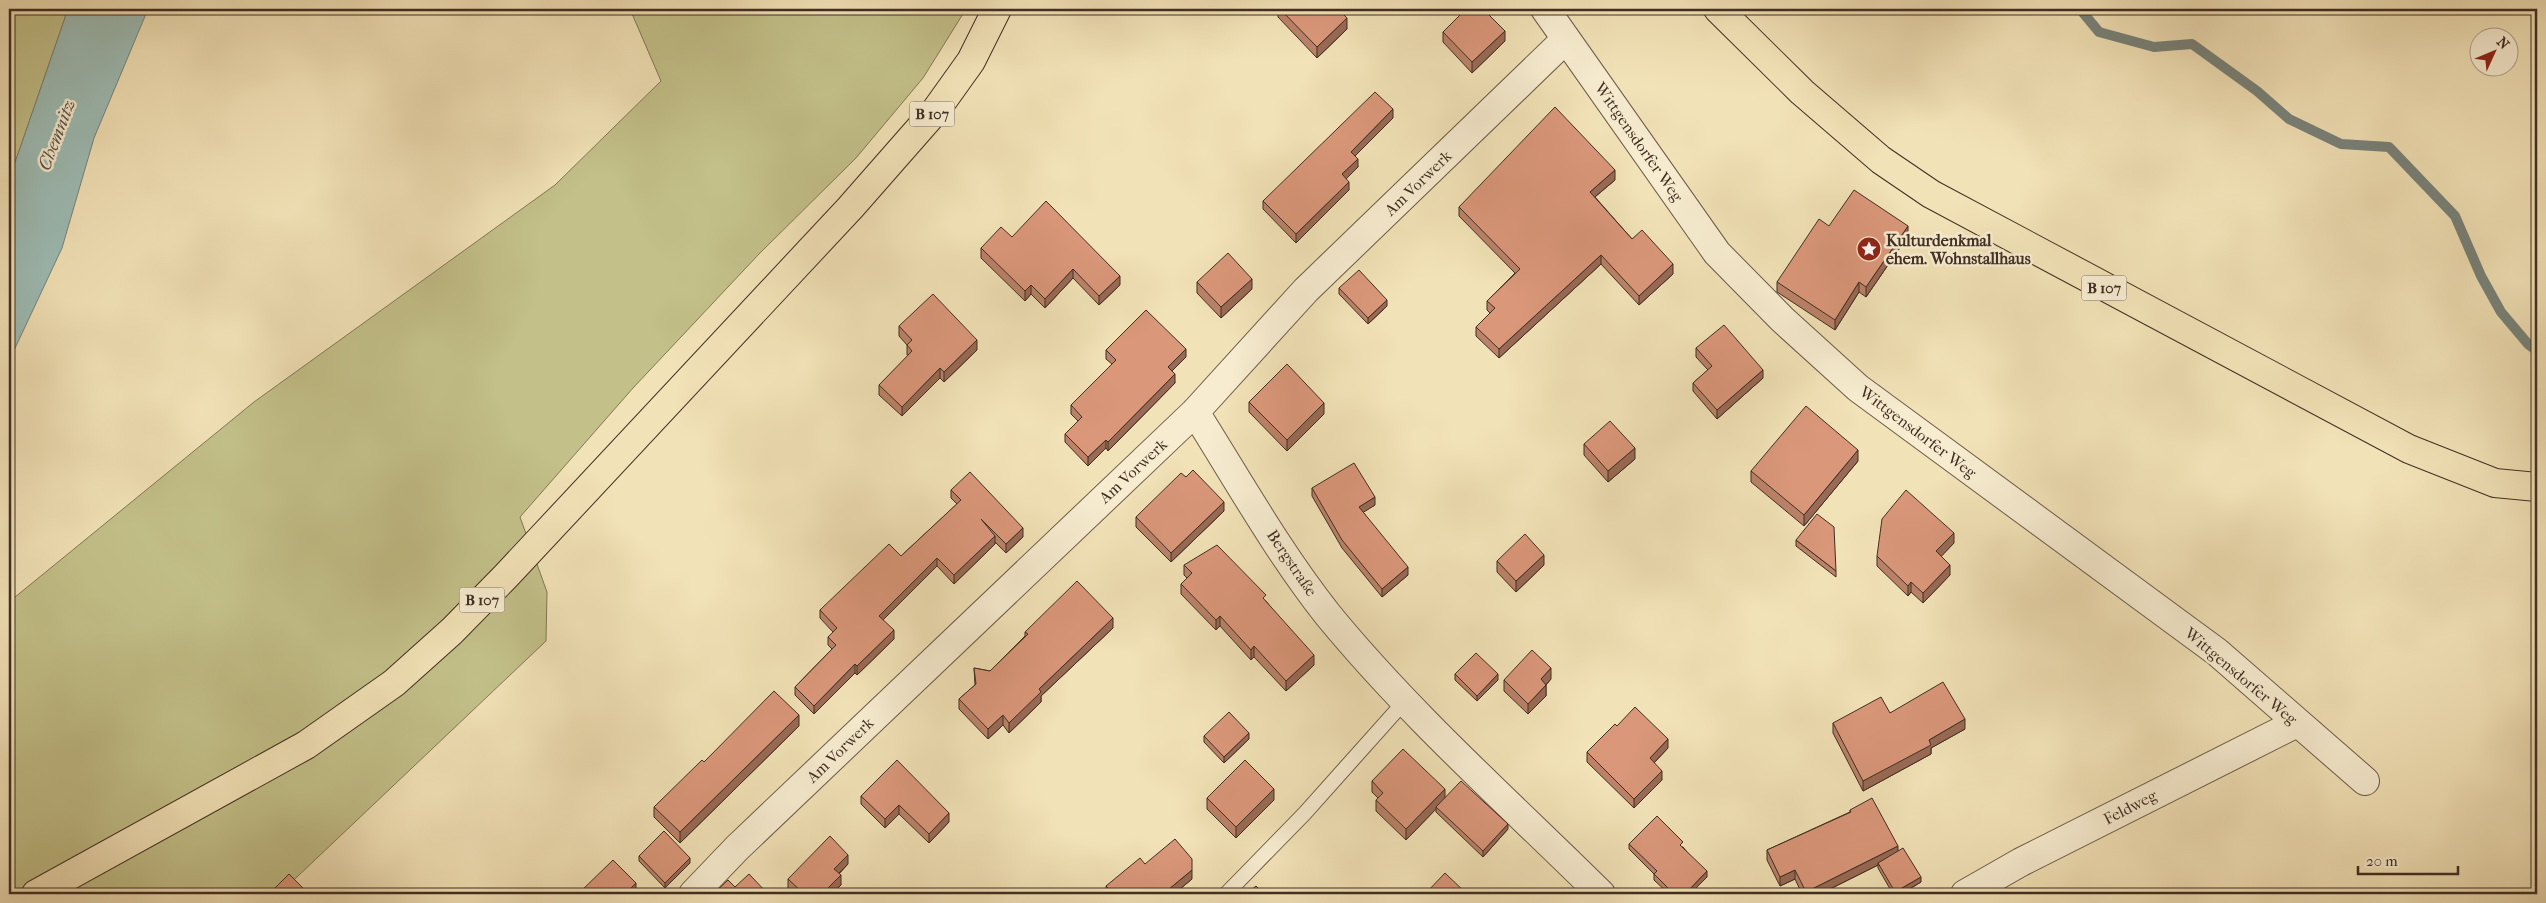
<svg xmlns="http://www.w3.org/2000/svg" width="2546" height="903" viewBox="0 0 2546 903" font-family="'IM FELL French Canon',serif">
<style>
.green{fill:#c3c089;stroke:#827756}
.water{fill:#9dbcb5;stroke:#78837b}
.lines{fill:none;stroke-linecap:round;stroke-linejoin:round}
.stream{stroke:#78837b;stroke-width:10}
.service-casing{stroke:#6c5b48;stroke-width:16}
.minor-casing{stroke:#6c5b48;stroke-width:30}
.primary-casing{stroke:#402e23;stroke-width:30}
.service{stroke:#f7ecd0;stroke-width:14}
.minor{stroke:#f7ecd0;stroke-width:28}
.primary{stroke:#f2e2b7;stroke-width:28}
.wall{fill:#bb8269;stroke:#402e23}
.shaded-wall{fill:#996a55;stroke:#402e23}
.building{fill:#da977a;stroke:#402e23}
.labels{text-anchor:middle;dominant-baseline:central;stroke-width:5;stroke-linejoin:round;paint-order:stroke}
.shield{fill:#f7ecd0;stroke:#776757;stroke-width:1}
.shield-label{font-size:15px;font-weight:bold;fill:#402e23}
.street-label{font-size:16px;fill:#402e23;stroke:#f7ecd0}
.poi-label{font-size:16px;font-weight:bold;fill:#402e23;stroke:#f7ecd0;text-anchor:start}
.water-label{font-size:18px;font-style:italic;fill:#575248;stroke:#f7ecd0}
</style>
<rect width="100%" height="100%" fill="#f2e2b7"/>
<filter id="stains"><feTurbulence type="fractalNoise" baseFrequency=".004" numOctaves="4"/><feColorMatrix values="0 0 0 0 .2 0 0 0 0 .09 0 0 0 0 .02 0 0 0 .5 -.17"/></filter>
<radialGradient id="worn" r=".72"><stop offset=".6" stop-color="#630" stop-opacity="0"/><stop offset="1" stop-color="#630" stop-opacity=".3"/></radialGradient>
<!-- green -->
<path class="green" d="M 9,9 L 68,9 L 9,180 Z
M 630,9 L 966,9 L 923,78 L 856,158 L 759,254 L 633,388 L 520,517 L 547,592 L 546,641 L 279,894 L 9,894 L 9,602 L 254,402 L 555,185 L 661,81 Z"/>
<!-- water -->
<path class="water" d="M 68,9 L 148,9 L 94,138 L 62,248 L 9,361 L 9,180 Z"/>
<g class="lines">
<!-- stream -->
<path class="stream" d="M 2080,9 L 2099,32 L 2154,47 L 2192,44 L 2257,91 L 2289,119 L 2341,144 L 2389,147 L 2455,216 L 2481,276 L 2501,312 L 2528,344 L 2537,351"/>
<defs>
<path id="service" d="M 1226,894 L 1305,813 L 1405,701"/>
<path id="minor" d="M 1545,9 L 1717,253 L 1782,319 L 1858,388 L 2217,652 L 2365,781
M 1195,412 C 1238,480 1278,552 1328,615 C 1410,715 1509,803 1601,894
M 693,894 L 737,848 L 1195,412 L 1306,290 L 1566,39
M 1965,894 L 2021,862 L 2297,723"/>
<path id="primary" d="M 1718,9 L 1802,92 L 1881,160 L 1931,194 L 2409,449 L 2495,483 L 2537,487
M 36,894 L 306,745 L 394,683 L 452,631 L 506,576 L 850,208 L 936,110 L 971,61 L 997,9"/>
</defs>
<!-- service casing -->
<use href="#service" class="service-casing"/>
<!-- minor casing -->
<use href="#minor" class="minor-casing"/>
<!-- primary casing -->
<use href="#primary" class="primary-casing"/>
<!-- service -->
<use href="#service" class="service"/>
<!-- minor -->
<use href="#minor" class="minor"/>
<!-- primary -->
<use href="#primary" class="primary"/>
</g>
<!-- wall -->
<path class="wall" d="M 1278,9 L 1338,9 L 1347,29 L 1317,58 L 1278,17 Z
M 1443,32 L 1505,41 L 1472,73 L 1443,42 Z
M 1393,118 L 1355,156 L 1358,167 L 1346,179 L 1349,190 L 1296,243 L 1263,209 L 1263,201 Z
M 1615,180 L 1595,197 L 1632,239 L 1673,274 L 1639,305 L 1601,264 L 1499,358 L 1476,336 L 1476,327 L 1490,313 L 1487,310 L 1487,301 L 1515,273 L 1459,216 L 1459,207 Z
M 1829,226 L 1908,236 L 1866,297 L 1859,292 L 1835,330 L 1777,292 L 1777,282 Z
M 1012,237 L 1120,285 L 1099,305 L 1073,278 L 1045,308 L 1031,294 L 1025,301 L 981,258 L 981,248 Z
M 1197,282 L 1252,289 L 1221,318 L 1197,293 Z
M 1339,288 L 1387,306 L 1368,324 L 1339,294 Z
M 899,326 L 977,350 L 944,382 L 940,378 L 902,416 L 879,395 L 879,385 L 908,356 L 907,355 L 907,345 L 899,336 Z
M 1696,348 L 1763,378 L 1717,419 L 1693,391 L 1693,383 L 1708,370 L 1696,357 Z
M 1106,350 L 1186,357 L 1172,371 L 1175,383 L 1108,451 L 1106,448 L 1088,466 L 1065,442 L 1065,434 L 1078,421 L 1071,414 L 1071,405 L 1112,364 L 1106,359 Z
M 1249,402 L 1324,414 L 1287,451 L 1249,412 Z
M 1584,444 L 1635,459 L 1608,482 L 1584,455 Z
M 1858,461 L 1804,526 L 1751,482 L 1751,471 Z
M 1312,488 L 1375,505 L 1363,512 L 1408,575 L 1382,597 L 1342,548 L 1312,496 Z
M 951,490 L 1023,537 L 1006,553 L 995,542 L 995,544 L 954,584 L 937,566 L 883,620 L 894,639 L 857,675 L 855,673 L 814,714 L 795,695 L 795,687 L 832,649 L 828,645 L 828,637 L 833,632 L 820,618 L 820,610 L 901,556 L 957,504 L 951,498 Z
M 1224,511 L 1171,562 L 1136,527 L 1136,517 Z
M 1796,540 L 1836,571 L 1836,577 L 1796,546 Z
M 1954,543 L 1941,556 L 1950,575 L 1923,603 L 1911,592 L 1908,596 L 1877,566 L 1877,556 Z
M 1497,561 L 1544,565 L 1516,592 L 1497,572 Z
M 1184,565 L 1266,601 L 1314,665 L 1286,691 L 1254,657 L 1251,660 L 1220,626 L 1216,630 L 1181,594 L 1181,584 L 1187,578 L 1184,575 Z
M 1113,628 L 1041,696 L 1041,702 L 1009,733 L 1003,725 L 988,739 L 959,709 L 959,699 L 975,685 L 974,668 L 990,671 L 1025,636 L 1025,632 Z
M 1455,674 L 1498,680 L 1477,701 L 1455,680 Z
M 1551,679 L 1546,685 L 1546,696 L 1528,714 L 1504,691 L 1504,680 Z
M 1890,713 L 1965,729 L 1931,748 L 1931,754 L 1863,791 L 1833,733 L 1833,723 Z
M 799,726 L 680,843 L 654,817 L 654,807 L 704,762 Z
M 1204,736 L 1249,739 L 1224,763 L 1204,742 Z
M 1668,748 L 1654,763 L 1662,780 L 1634,808 L 1587,762 L 1587,752 Z
M 897,760 L 949,822 L 929,843 L 899,814 L 885,828 L 861,804 L 861,796 Z
M 1372,781 L 1445,797 L 1508,829 L 1483,857 L 1436,812 L 1436,809 L 1406,840 L 1376,811 L 1376,800 L 1378,798 L 1372,792 Z
M 1207,798 L 1274,800 L 1236,838 L 1207,809 Z
M 1850,810 L 1898,851 L 1921,882 L 1901,894 L 1893,894 L 1878,868 L 1878,865 L 1820,894 L 1802,894 L 1795,879 L 1780,886 L 1767,860 L 1767,850 L 1850,812 Z
M 1629,844 L 1683,847 L 1707,877 L 1690,894 L 1669,894 L 1654,880 L 1654,874 L 1629,849 Z
M 639,856 L 690,863 L 665,888 L 639,861 Z
M 848,864 L 839,874 L 841,885 L 831,894 L 794,894 L 788,888 L 788,879 Z
M 1145,864 L 1192,879 L 1174,894 L 1106,894 L 1106,886 Z"/>
<!-- shaded-wall -->
<path class="shaded-wall" d="M 1347,18 L 1347,29 L 1317,58 L 1317,47 Z
M 1505,31 L 1505,41 L 1472,73 L 1472,62 Z
M 1393,109 L 1393,118 L 1351,160 L 1351,152 Z
M 1358,159 L 1358,167 L 1342,183 L 1342,174 Z
M 1615,170 L 1615,180 L 1590,201 L 1590,192 Z
M 1349,182 L 1349,190 L 1296,243 L 1296,234 Z
M 1908,226 L 1908,236 L 1866,297 L 1866,287 Z
M 1601,255 L 1601,264 L 1499,358 L 1499,349 Z
M 1673,264 L 1673,274 L 1639,305 L 1639,296 Z
M 1073,269 L 1073,278 L 1045,308 L 1045,299 Z
M 1120,276 L 1120,285 L 1099,305 L 1099,296 Z
M 1252,279 L 1252,289 L 1221,318 L 1221,307 Z
M 1859,282 L 1859,292 L 1835,330 L 1835,320 Z
M 1031,285 L 1031,294 L 1025,301 L 1025,291 Z
M 1387,300 L 1387,306 L 1368,324 L 1368,318 Z
M 977,340 L 977,350 L 944,382 L 944,372 Z
M 1186,349 L 1186,357 L 1168,375 L 1168,367 Z
M 940,368 L 940,378 L 902,416 L 902,407 Z
M 1763,370 L 1763,378 L 1717,419 L 1717,410 Z
M 1175,374 L 1175,383 L 1108,451 L 1108,442 Z
M 1324,403 L 1324,414 L 1287,451 L 1287,440 Z
M 1106,440 L 1106,448 L 1088,466 L 1088,457 Z
M 1635,448 L 1635,459 L 1608,482 L 1608,471 Z
M 1858,450 L 1858,461 L 1804,526 L 1804,515 Z
M 1375,497 L 1375,505 L 1359,515 L 1359,507 Z
M 1224,502 L 1224,511 L 1171,562 L 1171,553 Z
M 1023,528 L 1023,537 L 1006,553 L 1006,544 Z
M 1954,533 L 1954,543 L 1936,562 L 1936,551 Z
M 995,536 L 995,544 L 954,584 L 954,575 Z
M 1544,555 L 1544,565 L 1516,592 L 1516,581 Z
M 937,558 L 937,566 L 879,624 L 879,616 Z
M 1950,565 L 1950,575 L 1923,603 L 1923,593 Z
M 1408,567 L 1408,575 L 1382,597 L 1382,589 Z
M 1911,582 L 1911,592 L 1908,596 L 1908,586 Z
M 1220,616 L 1220,626 L 1216,630 L 1216,620 Z
M 1113,618 L 1113,628 L 1041,696 L 1041,702 L 1009,733 L 1009,723 L 1039,689 Z
M 894,630 L 894,639 L 857,675 L 857,666 Z
M 1254,646 L 1254,657 L 1251,660 L 1251,650 Z
M 1314,655 L 1314,665 L 1286,691 L 1286,681 Z
M 855,664 L 855,673 L 814,714 L 814,706 Z
M 1551,668 L 1551,679 L 1541,690 L 1541,679 Z
M 1498,674 L 1498,680 L 1477,701 L 1477,696 Z
M 1546,685 L 1546,696 L 1528,714 L 1528,704 Z
M 799,715 L 799,726 L 680,843 L 680,832 Z
M 1003,715 L 1003,725 L 988,739 L 988,729 Z
M 1965,719 L 1965,729 L 1931,748 L 1931,754 L 1863,791 L 1863,781 L 1929,740 Z
M 1249,733 L 1249,739 L 1224,763 L 1224,757 Z
M 1668,739 L 1668,748 L 1650,767 L 1650,758 Z
M 1662,771 L 1662,780 L 1634,808 L 1634,799 Z
M 1274,789 L 1274,800 L 1236,838 L 1236,827 Z
M 1445,789 L 1445,800 L 1436,807 L 1436,809 L 1406,840 L 1406,829 Z
M 899,805 L 899,814 L 885,828 L 885,819 Z
M 949,813 L 949,822 L 929,843 L 929,834 Z
M 1508,824 L 1508,829 L 1483,857 L 1483,851 Z
M 1898,846 L 1898,855 L 1878,863 L 1878,865 L 1820,894 L 1806,894 L 1806,892 Z
M 848,855 L 848,864 L 834,878 L 834,869 Z
M 690,858 L 690,863 L 665,888 L 665,883 Z
M 1192,870 L 1192,879 L 1174,894 L 1163,894 Z
M 1795,870 L 1795,879 L 1780,886 L 1780,877 Z
M 1707,871 L 1707,877 L 1690,894 L 1685,894 Z
M 841,875 L 841,885 L 831,894 L 822,894 Z
M 1921,877 L 1921,882 L 1901,894 L 1895,894 L 1895,892 Z
M 636,883 L 636,891 L 633,894 L 625,894 Z"/>
<!-- building -->
<path class="building" d="M 1280,9 L 1338,9 L 1347,18 L 1317,47 Z
M 1466,9 L 1483,9 L 1505,31 L 1472,62 L 1443,32 Z
M 1375,92 L 1393,109 L 1351,152 L 1358,159 L 1342,174 L 1349,182 L 1296,234 L 1263,201 Z
M 1555,107 L 1615,170 L 1590,192 L 1632,239 L 1642,230 L 1673,264 L 1639,296 L 1601,255 L 1499,349 L 1476,327 L 1495,308 L 1487,301 L 1520,269 L 1459,207 Z
M 1854,190 L 1908,226 L 1866,287 L 1859,282 L 1835,320 L 1777,282 L 1819,219 L 1829,226 Z
M 1046,201 L 1120,276 L 1099,296 L 1073,269 L 1045,299 L 1031,285 L 1025,291 L 981,248 L 1001,227 L 1012,237 Z
M 1228,253 L 1252,279 L 1221,307 L 1197,282 Z
M 1359,270 L 1387,300 L 1368,318 L 1339,288 Z
M 933,294 L 977,340 L 944,372 L 940,368 L 902,407 L 879,385 L 912,351 L 907,345 L 912,340 L 899,326 Z
M 1146,310 L 1186,349 L 1168,367 L 1175,374 L 1108,442 L 1106,440 L 1088,457 L 1065,434 L 1082,417 L 1071,405 L 1116,360 L 1106,350 Z
M 1724,325 L 1763,370 L 1717,410 L 1693,383 L 1712,366 L 1696,348 Z
M 1287,364 L 1324,403 L 1287,440 L 1249,402 Z
M 1806,406 L 1858,450 L 1804,515 L 1751,471 Z
M 1610,421 L 1635,448 L 1608,471 L 1584,444 Z
M 1354,463 L 1375,497 L 1359,507 L 1408,567 L 1382,589 L 1342,540 L 1312,488 Z
M 1193,470 L 1224,502 L 1171,553 L 1136,517 L 1181,473 L 1186,477 Z
M 970,472 L 1023,528 L 1006,544 L 981,519 L 995,536 L 954,575 L 937,558 L 879,616 L 894,630 L 857,666 L 855,664 L 814,706 L 795,687 L 836,645 L 828,637 L 837,628 L 820,610 L 889,544 L 901,556 L 961,500 L 951,490 Z
M 1906,490 L 1954,533 L 1936,551 L 1950,565 L 1923,593 L 1911,582 L 1908,586 L 1877,556 L 1882,519 Z
M 1817,514 L 1834,527 L 1836,571 L 1796,540 Z
M 1525,534 L 1544,555 L 1516,581 L 1497,561 Z
M 1217,545 L 1266,595 L 1263,598 L 1314,655 L 1286,681 L 1254,646 L 1251,650 L 1220,616 L 1216,620 L 1181,584 L 1192,573 L 1184,565 Z
M 1077,581 L 1113,618 L 1039,689 L 1041,692 L 1009,723 L 1003,715 L 988,729 L 959,699 L 976,684 L 974,668 L 990,671 L 1028,634 L 1025,632 Z
M 1532,650 L 1551,668 L 1541,679 L 1546,685 L 1528,704 L 1504,680 Z
M 1476,653 L 1498,674 L 1477,696 L 1455,674 Z
M 1943,682 L 1965,719 L 1929,740 L 1931,745 L 1863,781 L 1833,723 L 1881,697 L 1890,713 Z
M 774,691 L 799,715 L 680,832 L 654,807 L 702,760 L 704,762 Z
M 1635,707 L 1668,739 L 1650,758 L 1662,771 L 1634,799 L 1587,752 L 1615,724 L 1617,726 Z
M 1229,712 L 1249,733 L 1224,757 L 1204,736 Z
M 1403,749 L 1445,789 L 1406,829 L 1376,800 L 1383,793 L 1372,781 Z
M 897,760 L 949,813 L 929,834 L 899,805 L 885,819 L 861,796 Z
M 1245,760 L 1274,789 L 1236,827 L 1207,798 Z
M 1461,781 L 1508,824 L 1483,851 L 1436,807 Z
M 1872,798 L 1898,846 L 1806,892 L 1795,870 L 1780,877 L 1767,850 L 1851,812 L 1850,810 Z
M 1657,816 L 1683,842 L 1680,845 L 1707,871 L 1685,894 L 1674,894 L 1654,874 L 1657,871 L 1629,844 Z
M 664,831 L 690,858 L 665,883 L 639,856 Z
M 830,836 L 848,855 L 834,869 L 841,875 L 822,894 L 804,894 L 788,879 Z
M 1175,839 L 1192,859 L 1192,870 L 1163,894 L 1114,894 L 1106,886 L 1140,858 L 1145,864 Z
M 1903,848 L 1921,877 L 1895,892 L 1878,863 Z
M 613,860 L 636,883 L 625,894 L 578,894 Z
M 1445,873 L 1467,894 L 1425,894 Z
M 289,874 L 309,894 L 269,894 Z
M 749,874 L 768,894 L 713,894 L 728,880 L 735,887 Z
M 1256,886 L 1264,894 L 1246,894 Z"/>
<!-- icons -->
<defs>
<symbol id="sight-disc" viewBox="-11 -11 22 22"><circle r="9.5" fill="#8f2418" stroke="#f7ecd0"/><path d="M0-6L1.8-2.2L6-1.7L2.9 1.2L3.7 5.4L0 3.3L-3.7 5.4L-2.9 1.2L-6-1.7L-1.8-2.2Z" fill="#fff"/></symbol>
</defs>
<g fill-rule="evenodd">
<use href="#sight-disc" x="1855" y="235" width="28" height="28"/>
</g>
<g class="labels">
<!-- shield labels -->
<g class="shield">
<rect x="909.5" y="101.5" width="45" height="25" rx="4"/>
<rect x="2081.5" y="275.5" width="45" height="25" rx="4"/>
<rect x="459.5" y="587.5" width="45" height="25" rx="4"/>
</g>
<g class="shield-label">
<text x="932" y="114">B 107</text>
<text x="2104" y="288">B 107</text>
<text x="482" y="600">B 107</text>
</g>
<!-- street labels -->
<g class="street-label">
<text transform="translate(1639 142) rotate(55)">Wittgensdorfer Weg</text>
<text transform="translate(1418 183) rotate(-44)">Am Vorwerk</text>
<text transform="translate(1918 432) rotate(37)">Wittgensdorfer Weg</text>
<text transform="translate(1133 471) rotate(-43)">Am Vorwerk</text>
<text transform="translate(1292 563) rotate(56)">Bergstraße</text>
<text transform="translate(2241 676) rotate(40)">Wittgensdorfer Weg</text>
<text transform="translate(840 750) rotate(-44)">Am Vorwerk</text>
<text transform="translate(2130 807) rotate(-27)">Feldweg</text>
</g>
<!-- poi labels -->
<g class="poi-label">
<text x="1886" y="240">Kulturdenkmal<tspan x="1886" dy="18">ehem. Wohnstallhaus</tspan></text>
</g>
<!-- water labels -->
<g class="water-label">
<text transform="translate(57 135) rotate(-69)">Chemnitz</text>
</g>
</g>
<!-- margin -->
<rect width="2546" height="903" fill="none" stroke="#f2e2b7" stroke-width="30"/>
<rect x="10" y="10" width="2526" height="883" fill="none" stroke="#402e23" stroke-width="2.5"/>
<rect x="15" y="15" width="2516" height="873" fill="none" stroke="#402e23"/>
<!-- north arrow -->
<g transform="translate(2494 52) rotate(46)"><circle r="24" fill="#f7ecd0" stroke="#aea08b"/>
<path d="M0-4L9 19L0 12L-9 19Z" fill="#8f2418"/>
<text y="-8" font-size="14" font-weight="bold" text-anchor="middle" fill="#402e23">N</text>
</g>
<!-- scale -->
<path d="M2358 866v8h100v-8" fill="none" stroke="#402e23" stroke-width="2.5"/>
<text x="2366" y="866" font-size="15" fill="#402e23" stroke="#f7ecd0" stroke-width="4" paint-order="stroke">20 m</text>
<rect width="100%" height="100%" filter="url(#stains)"/>
<rect width="100%" height="100%" fill="url(#worn)"/>
</svg>
